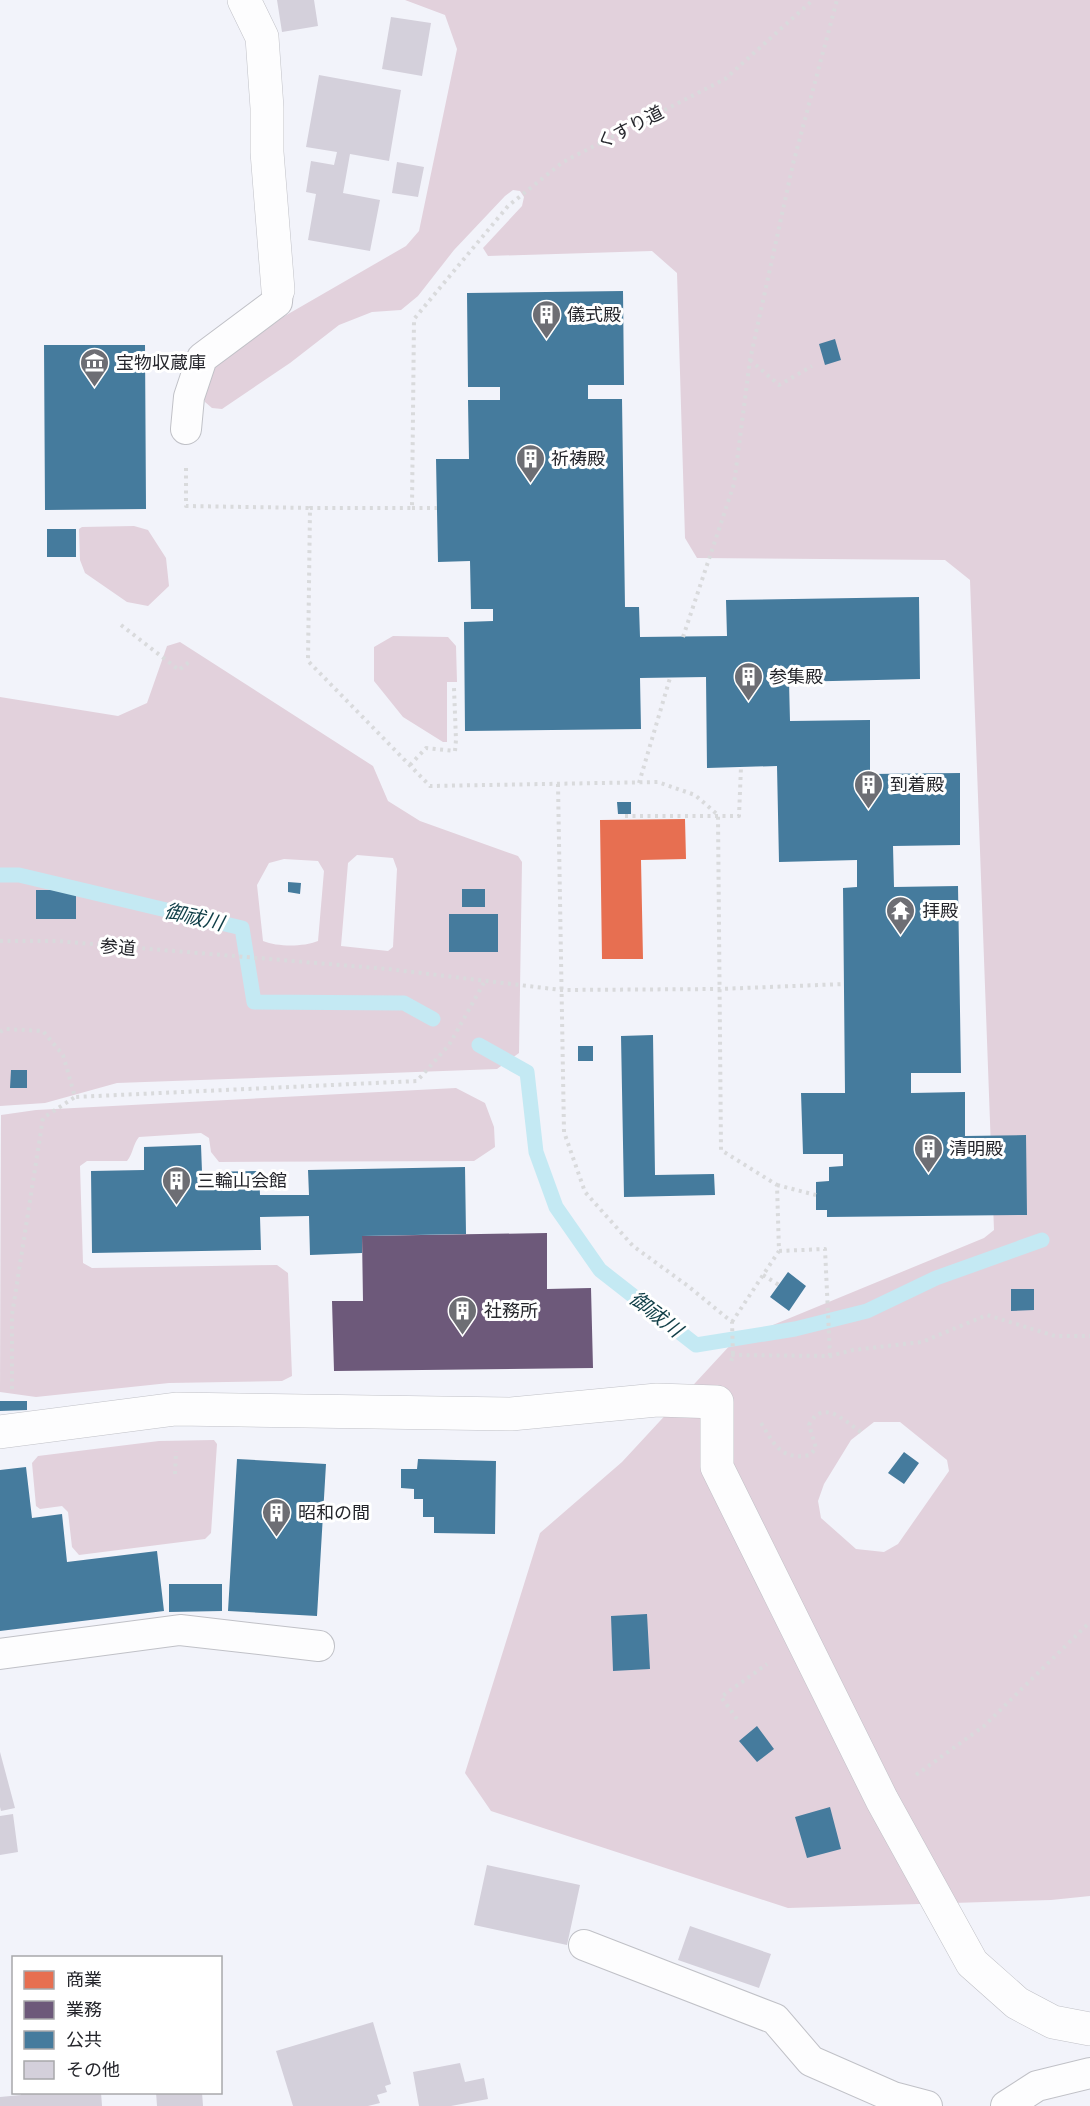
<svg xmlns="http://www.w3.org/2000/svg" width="1090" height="2106" viewBox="0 0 1090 2106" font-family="'Work Sans','Noto Sans JP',sans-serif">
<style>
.green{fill:#e2d1dc;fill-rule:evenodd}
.shops{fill:#e76f51}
.offices{fill:#6d597a}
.public{fill:#457b9d}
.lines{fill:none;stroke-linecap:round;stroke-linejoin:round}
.stream{stroke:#c4e9f3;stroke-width:15}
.building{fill:#d4d0db}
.service-casing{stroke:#c0c1c7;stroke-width:32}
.minor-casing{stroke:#c0c1c7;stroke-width:34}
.path{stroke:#d9dadc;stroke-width:4;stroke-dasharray:3 4.5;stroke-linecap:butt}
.service{stroke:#fdfdfe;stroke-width:30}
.minor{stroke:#fdfdfe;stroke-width:33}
.labels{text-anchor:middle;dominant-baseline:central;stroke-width:6;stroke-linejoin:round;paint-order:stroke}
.street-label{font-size:18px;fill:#25262c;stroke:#fff}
.poi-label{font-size:18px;fill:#25262c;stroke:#fff;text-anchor:start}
.water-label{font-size:20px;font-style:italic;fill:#0f3e47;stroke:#fff}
</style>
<rect width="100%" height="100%" fill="#f2f3fa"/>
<!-- green -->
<path class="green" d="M 405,0 L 1090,0 L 1090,1896 L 1051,1900 L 788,1908 L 491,1811 L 465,1773 L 540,1533 L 622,1462 L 734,1341 L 984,1238 L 994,1230 L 970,580 L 945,560 L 697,558 L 685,538 L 677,273 L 652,251 L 488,256 L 483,248 L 522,206 L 524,197 L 520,191 L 513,190 L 505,196 L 454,250 L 418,296 L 401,310 L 372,312 L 339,325 L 290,363 L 222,409 L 212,408 L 205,402 L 205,390 L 213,368 L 283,317 L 406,246 L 419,231 L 457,49 L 445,15 ZM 874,1422 L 900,1422 L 947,1460 L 949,1471 L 898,1544 L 884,1552 L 856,1549 L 821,1518 L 818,1501 L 824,1484 L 851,1440 Z
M 134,526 L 148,530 L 166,558 L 169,586 L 148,606 L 127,602 L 85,573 L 80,560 L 79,529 L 82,527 Z
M 393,636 L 448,637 L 456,646 L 457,682 L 447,682 L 447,742 L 443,742 L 403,717 L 374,681 L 374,647 Z
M 180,642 L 373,766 L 388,801 L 420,821 L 518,856 L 522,862 L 519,1053 L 497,1069 L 117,1083 L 45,1103 L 0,1106 L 0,697 L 118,716 L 147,703 L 167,646 ZM 357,855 L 393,858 L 397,869 L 393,947 L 388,951 L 341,946 L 348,863 ZM 284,859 L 318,861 L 324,871 L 318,941 C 303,947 278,947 263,941 L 257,885 L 269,863 Z
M 456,1088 L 485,1103 L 494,1127 L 495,1147 L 474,1161 L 219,1162 L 211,1152 L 209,1138 L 201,1133 L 139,1137 C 133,1144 133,1154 127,1161 L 87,1161 L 80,1166 L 83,1263 L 92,1268 L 277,1265 L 288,1273 L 292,1376 L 282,1381 L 169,1383 L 36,1397 L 0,1392 L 1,1115 L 36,1110 Z
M 214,1440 L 217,1444 L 211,1533 L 205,1539 L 79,1555 L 72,1547 L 68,1512 L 62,1506 L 40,1509 L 36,1506 L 32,1463 L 38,1456 L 159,1441 Z"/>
<!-- shops -->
<path class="shops" d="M 685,819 L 686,859 L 641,860 L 643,959 L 602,959 L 600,820 Z"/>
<!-- offices -->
<path class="offices" d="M 547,1233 L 547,1289 L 591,1288 L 593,1368 L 334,1371 L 332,1301 L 363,1301 L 362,1236 Z"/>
<!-- public -->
<path class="public" d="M 623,291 L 624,385 L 588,385 L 588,399 L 622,399 L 625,607 L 639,607 L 640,637 L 727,636 L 726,600 L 919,597 L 920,679 L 789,682 L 790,721 L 870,720 L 870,774 L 960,773 L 960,845 L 893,846 L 894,887 L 958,886 L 961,1073 L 911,1073 L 911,1093 L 965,1092 L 965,1136 L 1026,1135 L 1027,1215 L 827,1217 L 827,1210 L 816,1210 L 816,1182 L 829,1181 L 829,1167 L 843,1166 L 843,1154 L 803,1154 L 801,1093 L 845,1093 L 843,888 L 857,887 L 857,860 L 779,862 L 777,766 L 707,768 L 706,677 L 640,678 L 641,729 L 465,731 L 464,622 L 493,621 L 493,609 L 471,609 L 470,561 L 438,562 L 436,459 L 469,459 L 468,400 L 500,400 L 500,387 L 468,387 L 467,293 Z
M 835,339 L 841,360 L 825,365 L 819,344 Z
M 44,345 L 145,345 L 146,509 L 45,510 Z
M 47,529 L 76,529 L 76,557 L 47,557 Z
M 617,802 L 631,802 L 631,814 L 618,814 Z
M 288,882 L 301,883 L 300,894 L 288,892 Z
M 462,889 L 485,889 L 485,907 L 462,907 Z
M 36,890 L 76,890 L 76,919 L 36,919 Z
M 449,914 L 498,914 L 498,952 L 449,952 Z
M 653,1035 L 655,1175 L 714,1174 L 715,1195 L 624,1197 L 621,1036 Z
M 578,1046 L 593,1046 L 593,1061 L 578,1061 Z
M 11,1070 L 27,1070 L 27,1088 L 10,1088 Z
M 201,1145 L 202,1172 L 259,1171 L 260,1195 L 309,1195 L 308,1170 L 465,1167 L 466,1234 L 362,1236 L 362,1253 L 310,1255 L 309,1216 L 260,1217 L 261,1250 L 92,1253 L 91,1171 L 144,1170 L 144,1147 Z
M 788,1272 L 806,1286 L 789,1311 L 770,1297 Z
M 1011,1289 L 1034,1289 L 1034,1310 L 1011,1311 Z
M 0,1401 L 27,1401 L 27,1410 L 0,1411 Z
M 904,1452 L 919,1463 L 904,1484 L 888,1473 Z
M 237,1459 L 326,1464 L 317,1616 L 228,1611 Z
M 418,1459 L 496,1461 L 495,1534 L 434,1533 L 434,1517 L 423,1517 L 423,1499 L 414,1499 L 414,1489 L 401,1488 L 401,1469 L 417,1469 Z
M 26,1467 L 32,1518 L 62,1514 L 67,1562 L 157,1551 L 164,1611 L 0,1631 L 0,1470 Z
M 169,1584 L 222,1584 L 222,1611 L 169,1612 Z
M 647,1614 L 650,1669 L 613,1671 L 611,1616 Z
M 757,1726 L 774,1749 L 757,1762 L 739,1741 Z
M 830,1807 L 841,1849 L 807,1858 L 795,1817 Z"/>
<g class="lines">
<!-- stream -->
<path class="stream" d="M 0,875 L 19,875 L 242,928 L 254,1002 L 404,1003 L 433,1019
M 479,1045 L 527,1072 L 536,1152 L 556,1207 L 600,1270 L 696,1345 L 795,1329 L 867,1311 L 936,1278 L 1042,1240"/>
</g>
<!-- building -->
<path class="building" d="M 277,0 L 314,0 L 318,26 L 282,32 Z
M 391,17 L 431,23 L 422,76 L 382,69 Z
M 319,75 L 401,90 L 389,161 L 350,154 L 343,193 L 380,200 L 370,251 L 308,240 L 316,194 L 306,192 L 311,161 L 334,165 L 337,152 L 306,147 Z
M 397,162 L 424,167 L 418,197 L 392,193 Z
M 0,1752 L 15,1808 L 1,1811 L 0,1807 Z
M 13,1814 L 18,1852 L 0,1855 L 0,1816 Z
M 487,1865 L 580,1885 L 567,1945 L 474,1925 Z
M 690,1926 L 771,1954 L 759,1988 L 678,1960 Z
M 373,2022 L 391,2084 L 385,2086 L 387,2092 L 377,2095 L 380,2103 L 368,2106 L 293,2106 L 276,2051 Z
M 460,2063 L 465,2082 L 484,2078 L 488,2099 L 451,2106 L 419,2106 L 413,2072 Z
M 21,2092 L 101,2092 L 102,2106 L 0,2106 L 0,2097 L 21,2095 Z
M 156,2092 L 202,2092 L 203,2106 L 157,2106 Z"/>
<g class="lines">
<defs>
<path id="service" d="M 186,429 L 189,397 L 202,358 L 277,302 L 278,290
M 0,1654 L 180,1630 L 319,1646
M 584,1945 L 775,2019 L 811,2061 L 893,2097 L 927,2106
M 1006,2106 L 1037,2086 L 1090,2073"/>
<path id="minor" d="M 244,0 L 262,37 L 267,108 L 267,152 L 278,290
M 0,1432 L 176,1409 L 511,1414 L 657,1400 L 717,1402 L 717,1467 L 882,1800 L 972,1963 L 1017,2003 L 1053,2022 L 1090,2029"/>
</defs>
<!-- service casing -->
<use href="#service" class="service-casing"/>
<!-- minor casing -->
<use href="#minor" class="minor-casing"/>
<!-- path -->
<path class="path" d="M 750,360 L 779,385 L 812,366
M 186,468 L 186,506 L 310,508
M 412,508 L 437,508
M 121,625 L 179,670 L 189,662
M 683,637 L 734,484 L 750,360 L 793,164 L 837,0
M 410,765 L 426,748 L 455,751 L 456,740 L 454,688
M 639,783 L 670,678
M 558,784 L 564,1132 L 585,1192 L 633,1246 L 688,1286 L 732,1322 L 733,1355 L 731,1362
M 625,816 L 739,816 L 741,767
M 0,941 L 56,941 L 388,969 L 561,990 L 719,989 L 844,984
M 0,1032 L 5,1029 L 43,1031 L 63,1055 L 75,1097 L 417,1081 L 449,1045 L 485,981
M 777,1185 L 816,1195
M 779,1251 L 825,1249 L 830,1356
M 763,1275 L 779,1285
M 732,1322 L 779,1251 L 777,1185 L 721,1150 L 718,815 L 695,795 L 658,782 L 430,786 L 308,661 L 310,508 L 412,508 L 414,319 L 508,206 L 563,162 L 725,79 L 813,0
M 734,1356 L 733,1355 L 830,1356 L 853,1350 L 922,1342 L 987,1315 L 1055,1336 L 1090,1336
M 12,1389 L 12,1315 L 43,1118 L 75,1097
M 761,1423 C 774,1444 781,1461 810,1455 L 816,1448 L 809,1425 C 823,1398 843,1420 861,1432
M 175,1474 L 176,1451
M 737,1719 L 721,1697 L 767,1664
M 916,1775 L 984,1726 L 1090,1622"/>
<!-- service -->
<use href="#service" class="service"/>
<!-- minor -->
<use href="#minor" class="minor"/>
</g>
<!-- icons -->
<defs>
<symbol id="building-pin" viewBox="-11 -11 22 30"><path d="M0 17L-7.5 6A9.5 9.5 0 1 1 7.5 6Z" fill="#6d6e74" stroke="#fff"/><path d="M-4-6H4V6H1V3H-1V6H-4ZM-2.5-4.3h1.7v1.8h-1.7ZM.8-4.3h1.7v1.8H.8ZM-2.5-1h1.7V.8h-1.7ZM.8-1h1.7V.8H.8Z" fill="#fff"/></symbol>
<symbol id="museum-pin" viewBox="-11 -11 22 30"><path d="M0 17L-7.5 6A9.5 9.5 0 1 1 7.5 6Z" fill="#6d6e74" stroke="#fff"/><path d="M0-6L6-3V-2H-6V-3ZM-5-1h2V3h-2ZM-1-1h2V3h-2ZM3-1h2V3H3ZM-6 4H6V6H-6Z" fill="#fff"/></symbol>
<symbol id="temple-pin" viewBox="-11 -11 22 30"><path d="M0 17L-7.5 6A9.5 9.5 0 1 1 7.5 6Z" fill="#6d6e74" stroke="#fff"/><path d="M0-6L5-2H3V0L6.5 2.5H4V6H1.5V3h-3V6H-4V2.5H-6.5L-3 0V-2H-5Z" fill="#fff"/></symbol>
</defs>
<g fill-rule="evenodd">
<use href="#building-pin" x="530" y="298" width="33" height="45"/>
<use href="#museum-pin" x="78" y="346" width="33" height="45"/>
<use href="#building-pin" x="514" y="442" width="33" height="45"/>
<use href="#building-pin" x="732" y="660" width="33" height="45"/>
<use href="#building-pin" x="852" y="768" width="33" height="45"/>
<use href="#temple-pin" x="884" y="894" width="33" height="45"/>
<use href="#building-pin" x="912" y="1132" width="33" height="45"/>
<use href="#building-pin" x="160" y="1164" width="33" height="45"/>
<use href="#building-pin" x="446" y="1294" width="33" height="45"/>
<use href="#building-pin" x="260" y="1496" width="33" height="45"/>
</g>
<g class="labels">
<!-- street labels -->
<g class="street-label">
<text transform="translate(630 127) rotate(-27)">くすり道</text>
<text transform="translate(118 947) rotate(5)">参道</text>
</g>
<!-- poi labels -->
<g class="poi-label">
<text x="567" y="314">儀式殿</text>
<text x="116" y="362">宝物収蔵庫</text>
<text x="551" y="458">祈祷殿</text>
<text x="769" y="676">参集殿</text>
<text x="890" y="784">到着殿</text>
<text x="922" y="910">拝殿</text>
<text x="949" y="1148">清明殿</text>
<text x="197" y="1180">三輪山会館</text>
<text x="484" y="1310">社務所</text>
<text x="298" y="1512">昭和の間</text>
</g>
<!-- water labels -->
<g class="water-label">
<text transform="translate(194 917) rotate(13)">御祓川</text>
<text transform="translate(656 1314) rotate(38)">御祓川</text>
</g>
</g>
<!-- legend -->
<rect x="12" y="1956" width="210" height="138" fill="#ffffff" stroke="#a8a8ab" stroke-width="1.5"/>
<rect x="24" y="1971" width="30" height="18" fill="#e76f51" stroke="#a8a8ab" stroke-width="1.5"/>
<text x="66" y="1986" font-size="18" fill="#25262c">商業</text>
<rect x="24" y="2001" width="30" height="18" fill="#6d597a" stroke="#a8a8ab" stroke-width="1.5"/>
<text x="66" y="2016" font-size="18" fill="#25262c">業務</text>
<rect x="24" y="2031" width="30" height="18" fill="#457b9d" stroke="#a8a8ab" stroke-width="1.5"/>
<text x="66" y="2046" font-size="18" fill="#25262c">公共</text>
<rect x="24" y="2061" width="30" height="18" fill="#d4d0db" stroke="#a8a8ab" stroke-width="1.5"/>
<text x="66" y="2076" font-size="18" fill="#25262c">その他</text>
</svg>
